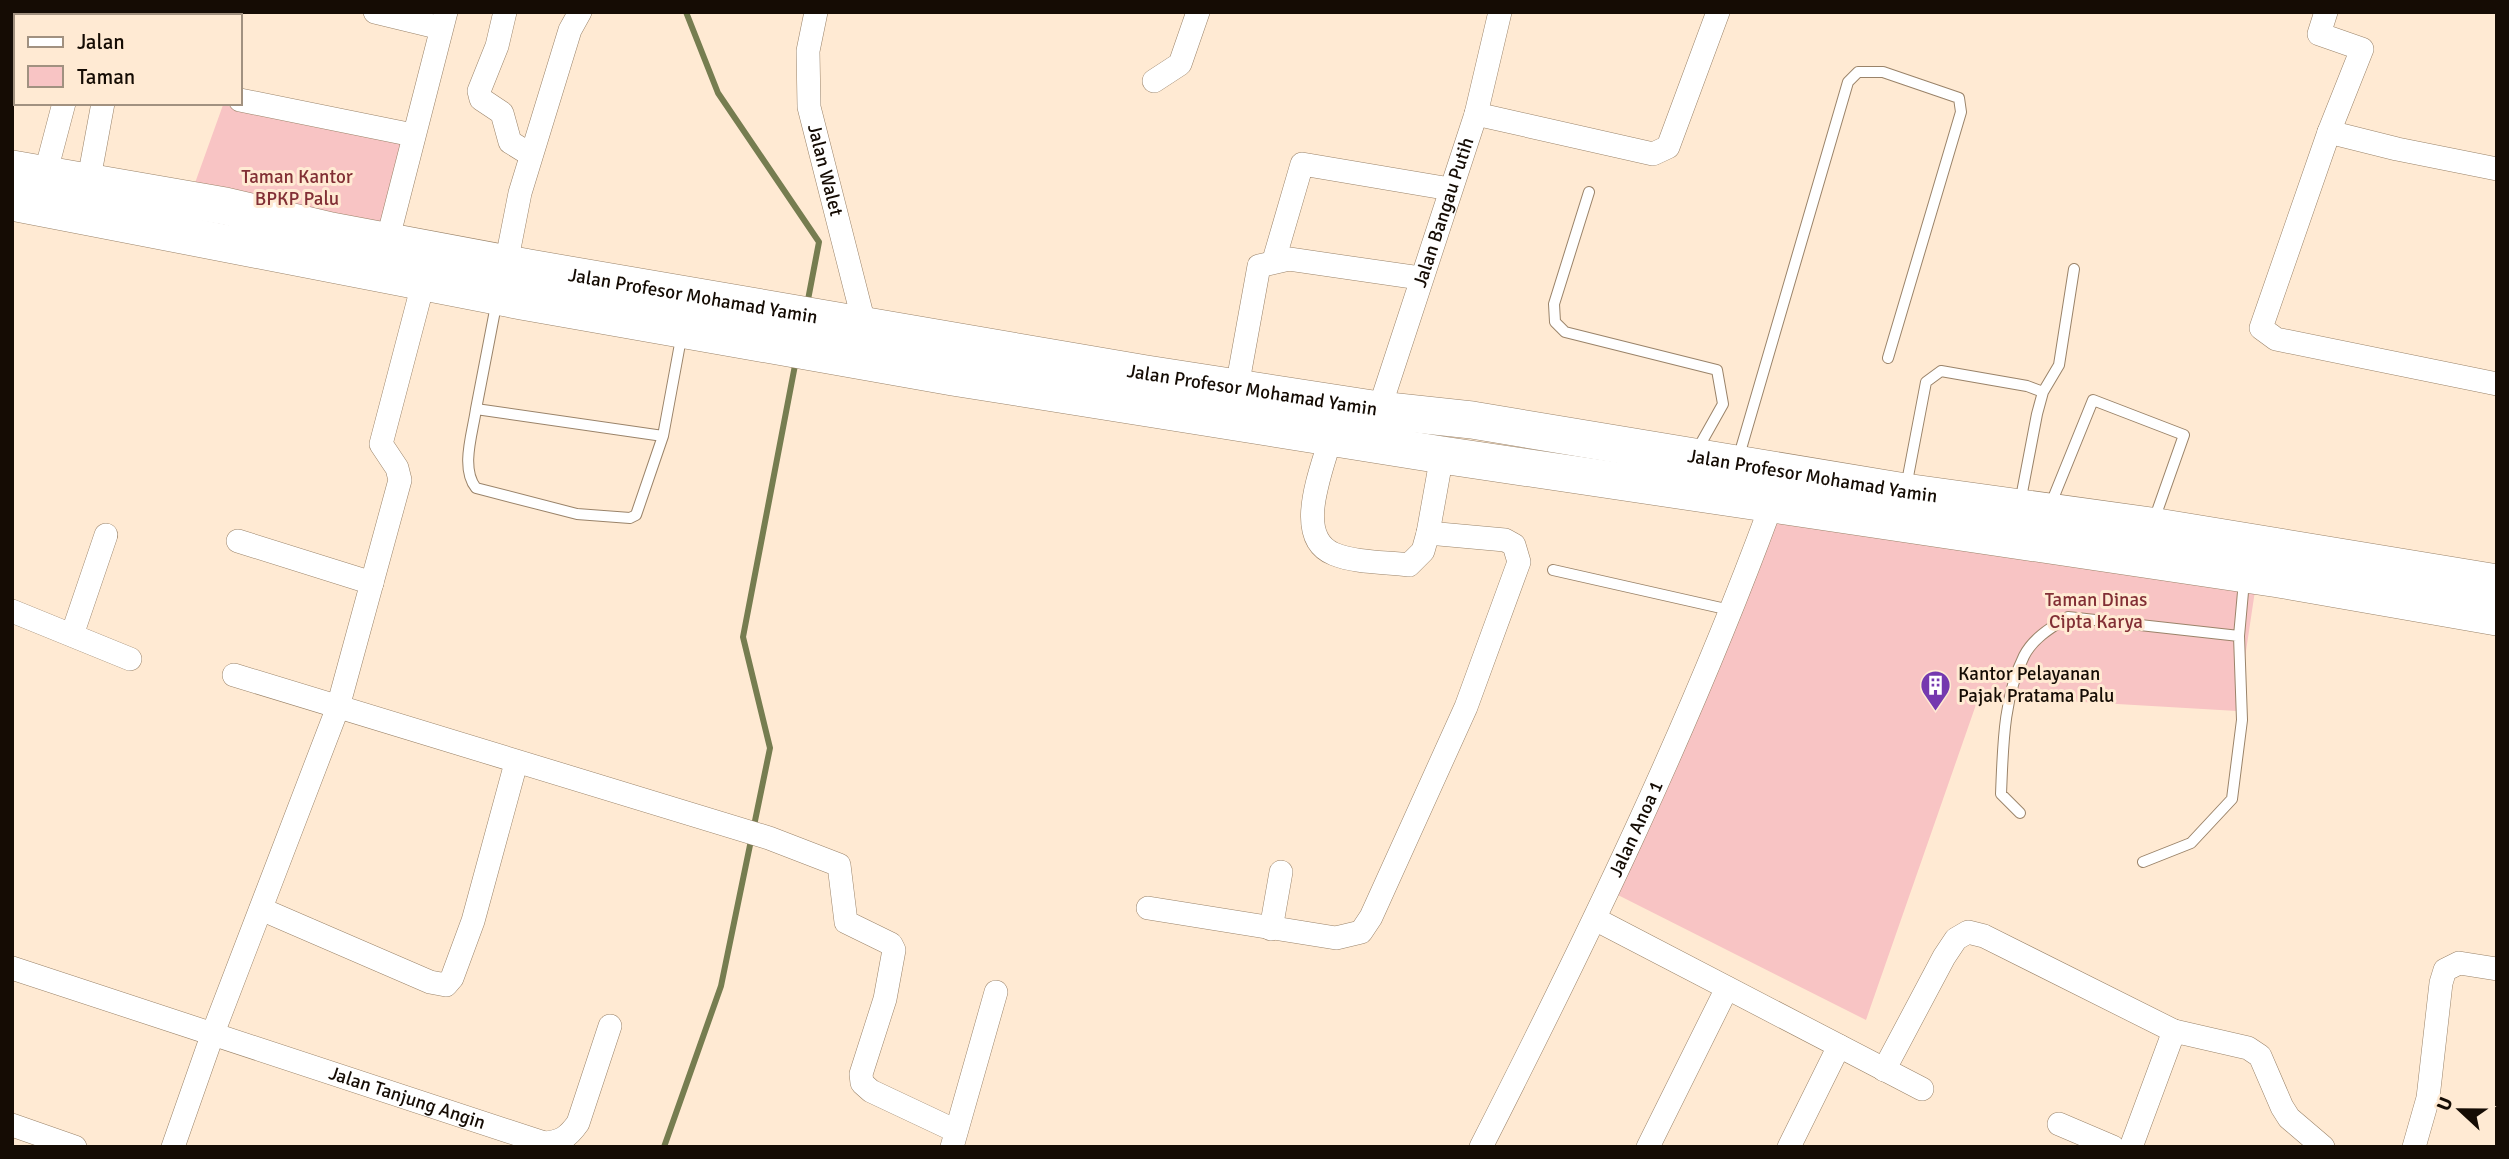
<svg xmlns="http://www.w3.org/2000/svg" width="2509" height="1159" viewBox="0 0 2509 1159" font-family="Signika,sans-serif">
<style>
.green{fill:#f8c4c4}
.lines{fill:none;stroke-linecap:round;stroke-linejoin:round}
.stream{stroke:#767d50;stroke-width:6}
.lane-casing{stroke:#9a8369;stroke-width:12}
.street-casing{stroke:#9a8369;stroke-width:24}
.primary-casing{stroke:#9a8369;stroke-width:38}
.lane{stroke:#fff;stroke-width:10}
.street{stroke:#fff;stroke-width:23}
.primary{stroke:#fff;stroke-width:37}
.labels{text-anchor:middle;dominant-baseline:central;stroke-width:6;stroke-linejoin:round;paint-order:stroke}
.street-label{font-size:19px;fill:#150c04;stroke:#ffead3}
.park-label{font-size:19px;fill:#822f35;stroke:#ffead3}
.poi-label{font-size:19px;fill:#150c04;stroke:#ffead3;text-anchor:start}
</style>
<rect width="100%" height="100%" fill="#ffead3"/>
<!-- green -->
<path class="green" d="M 223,105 L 411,143 L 398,235 L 181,222 Z
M 1795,473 L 2262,544 L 2237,711 L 1979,696 L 1866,1020 L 1608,890 Z"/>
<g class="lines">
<!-- stream -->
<path class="stream" d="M 686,12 L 718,93 L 819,242 L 807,305
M 664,1147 L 721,986 L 770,748 L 743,637 L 796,360"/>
<defs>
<path id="lane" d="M 12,54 L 16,58
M 12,96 L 16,78
M 1589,192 L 1554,304 L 1555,322 L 1565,332 L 1717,370 L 1723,404 L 1696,452
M 497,300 L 476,409 L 663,436 L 682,333
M 476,409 C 473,432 460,468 476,488 L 577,514 L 630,518 L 636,515 L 663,436
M 1738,459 L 1848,82 L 1858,72 L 1883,72 L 1959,98 L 1961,112 L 1888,358
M 1906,487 L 1926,382 L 1941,371 L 2027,386 L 2043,392
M 2020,503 L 2037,414 L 2043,392 L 2059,365 L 2074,269
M 2050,506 L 2093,400 L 2184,435 L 2154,520
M 1553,570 L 1730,610
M 2020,813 L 2001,794 C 2003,748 2003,698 2024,656 C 2033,638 2052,627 2068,617 L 2239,636
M 2143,862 L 2191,843 L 2232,799 L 2242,720 L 2239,636 L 2244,581"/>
<g id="street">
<path d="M 375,12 L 441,28"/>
<path d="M 505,12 L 497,46 L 479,91 L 481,99 L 502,113 L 510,142 L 531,155"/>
<path id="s1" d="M 816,12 L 808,51 L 809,107 L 865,327"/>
<path d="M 2326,12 L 2319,34 L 2362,49 L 2329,132 L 2261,328 L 2276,339 L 2497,384"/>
<path d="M 88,16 L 89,12"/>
<path d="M 1154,81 L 1180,64 L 1198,12"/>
<path d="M 240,100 L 413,135"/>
<path d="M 1476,114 L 1653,154 L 1668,147 L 1718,12"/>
<path d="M 2329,132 L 2397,149 L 2497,169"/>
<path d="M 45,175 L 64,103"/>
<path d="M 88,184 L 103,103"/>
<path d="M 387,242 L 446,12"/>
<path d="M 1274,260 L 1302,164 L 1450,189"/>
<path d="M 506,264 L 520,193 L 570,30 L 580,12"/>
<path d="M 1237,387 L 1259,266 L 1289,259 L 1420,278"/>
<path id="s2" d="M 1379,410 L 1476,114 L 1500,12"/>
<path d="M 1331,436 C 1323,468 1292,537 1334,554 C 1356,563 1386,562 1409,565 L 1423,551 L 1428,533"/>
<path d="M 238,541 L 372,583"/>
<path d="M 12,611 L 130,659"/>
<path d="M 72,635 L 106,535"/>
<path d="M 234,675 L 769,838 L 839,865 L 846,922 L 891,944 L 894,950 L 885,999 L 861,1074 L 862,1083 L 871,1091 L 956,1131"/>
<path d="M 1148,908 L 1336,938 L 1361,932 L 1371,917 L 1466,707 L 1519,562 L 1514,545 L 1505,540 L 1428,533 L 1442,455"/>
<path d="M 261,909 L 430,982 L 446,985 L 452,978 L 473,921 L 516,763"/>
<path d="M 1595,919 L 1922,1089"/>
<path d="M 1271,929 L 1281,872"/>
<path id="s3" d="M 12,968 L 544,1143 C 561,1142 568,1137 578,1123 L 610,1026"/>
<path d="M 1884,1070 L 1944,957 L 1956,939 L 1968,932 L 1984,936 L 2174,1031"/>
<path d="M 2059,1124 L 2113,1147"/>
<path d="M 12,1125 L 75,1147"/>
<path d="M 173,1147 L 213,1033 L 338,707 L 400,480 L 397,468 L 381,444 L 424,280"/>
<path d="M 952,1147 L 996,992"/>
<path id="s4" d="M 1481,1147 C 1588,937 1691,724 1772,503"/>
<path d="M 1648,1147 L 1727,988"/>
<path d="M 1789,1147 L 1839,1046"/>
<path d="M 2131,1147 L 2174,1031 L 2248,1048 L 2260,1056 L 2282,1107 L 2289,1118 L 2323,1147"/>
<path d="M 2414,1147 L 2428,1098 L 2441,983 L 2445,970 L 2459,963 L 2497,969"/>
</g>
<g id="primary">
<path id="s5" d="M 12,169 L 225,206 L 331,231 L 529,268 L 1146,374 L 1379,410 L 1472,420 L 1905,492 L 2151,526 L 2497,583"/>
<path d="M 12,202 L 522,301 L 953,377 L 1442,455 L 2279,579 L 2497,617"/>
</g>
</defs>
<!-- lane casing -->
<use href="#lane" class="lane-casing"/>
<!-- street casing -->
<use href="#street" class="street-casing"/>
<!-- primary casing -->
<use href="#primary" class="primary-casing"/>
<!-- lane -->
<use href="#lane" class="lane"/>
<!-- street -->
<use href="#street" class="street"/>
<!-- primary -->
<use href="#primary" class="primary"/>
</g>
<!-- icons -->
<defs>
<symbol id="building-pin" viewBox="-11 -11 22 30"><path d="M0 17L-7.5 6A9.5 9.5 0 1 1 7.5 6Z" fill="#7539af" stroke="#ffead3"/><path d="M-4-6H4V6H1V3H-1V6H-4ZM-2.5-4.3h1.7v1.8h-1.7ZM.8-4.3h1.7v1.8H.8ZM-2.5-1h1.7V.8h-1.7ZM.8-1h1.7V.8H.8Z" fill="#fff"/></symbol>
</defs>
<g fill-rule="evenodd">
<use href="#building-pin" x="1918" y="668" width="35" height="47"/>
</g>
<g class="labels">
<!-- street labels -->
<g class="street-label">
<text stroke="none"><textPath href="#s1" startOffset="161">Jalan Walet</textPath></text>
<text stroke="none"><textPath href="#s2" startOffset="208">Jalan Bangau Putih</textPath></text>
<text stroke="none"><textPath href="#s5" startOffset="693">Jalan Profesor Mohamad Yamin</textPath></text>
<text stroke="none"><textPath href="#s5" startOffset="1260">Jalan Profesor Mohamad Yamin</textPath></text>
<text stroke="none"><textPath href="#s5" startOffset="1827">Jalan Profesor Mohamad Yamin</textPath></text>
<text stroke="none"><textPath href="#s4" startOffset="354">Jalan Anoa 1</textPath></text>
<text stroke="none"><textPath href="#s3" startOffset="416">Jalan Tanjung Angin</textPath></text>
</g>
<!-- park labels -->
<g class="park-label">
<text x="297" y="177">Taman Kantor<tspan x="297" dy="22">BPKP Palu</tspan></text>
<text x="2096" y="600">Taman Dinas<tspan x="2096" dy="22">Cipta Karya</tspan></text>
</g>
<!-- poi labels -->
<g class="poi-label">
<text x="1958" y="674">Kantor Pelayanan<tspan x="1958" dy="22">Pajak Pratama Palu</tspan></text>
</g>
</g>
<!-- border -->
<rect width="2509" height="1159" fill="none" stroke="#150c04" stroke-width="28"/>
<!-- legend -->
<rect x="14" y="14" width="228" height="91" fill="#ffead3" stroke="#a19180" stroke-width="2"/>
<rect x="28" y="37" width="35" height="10" fill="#ffffff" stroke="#a19180" stroke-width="2"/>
<text x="77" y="49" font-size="21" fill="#150c04">Jalan</text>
<rect x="28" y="66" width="35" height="21" fill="#f8c4c4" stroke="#a19180" stroke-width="2"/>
<text x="77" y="84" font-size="21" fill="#150c04">Taman</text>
<!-- north arrow -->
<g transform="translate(2460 1110) rotate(292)" stroke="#ffead3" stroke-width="5" paint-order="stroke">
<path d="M0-5L12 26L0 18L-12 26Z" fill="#150c04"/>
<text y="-10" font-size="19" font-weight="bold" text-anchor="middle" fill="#150c04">U</text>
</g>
</svg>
